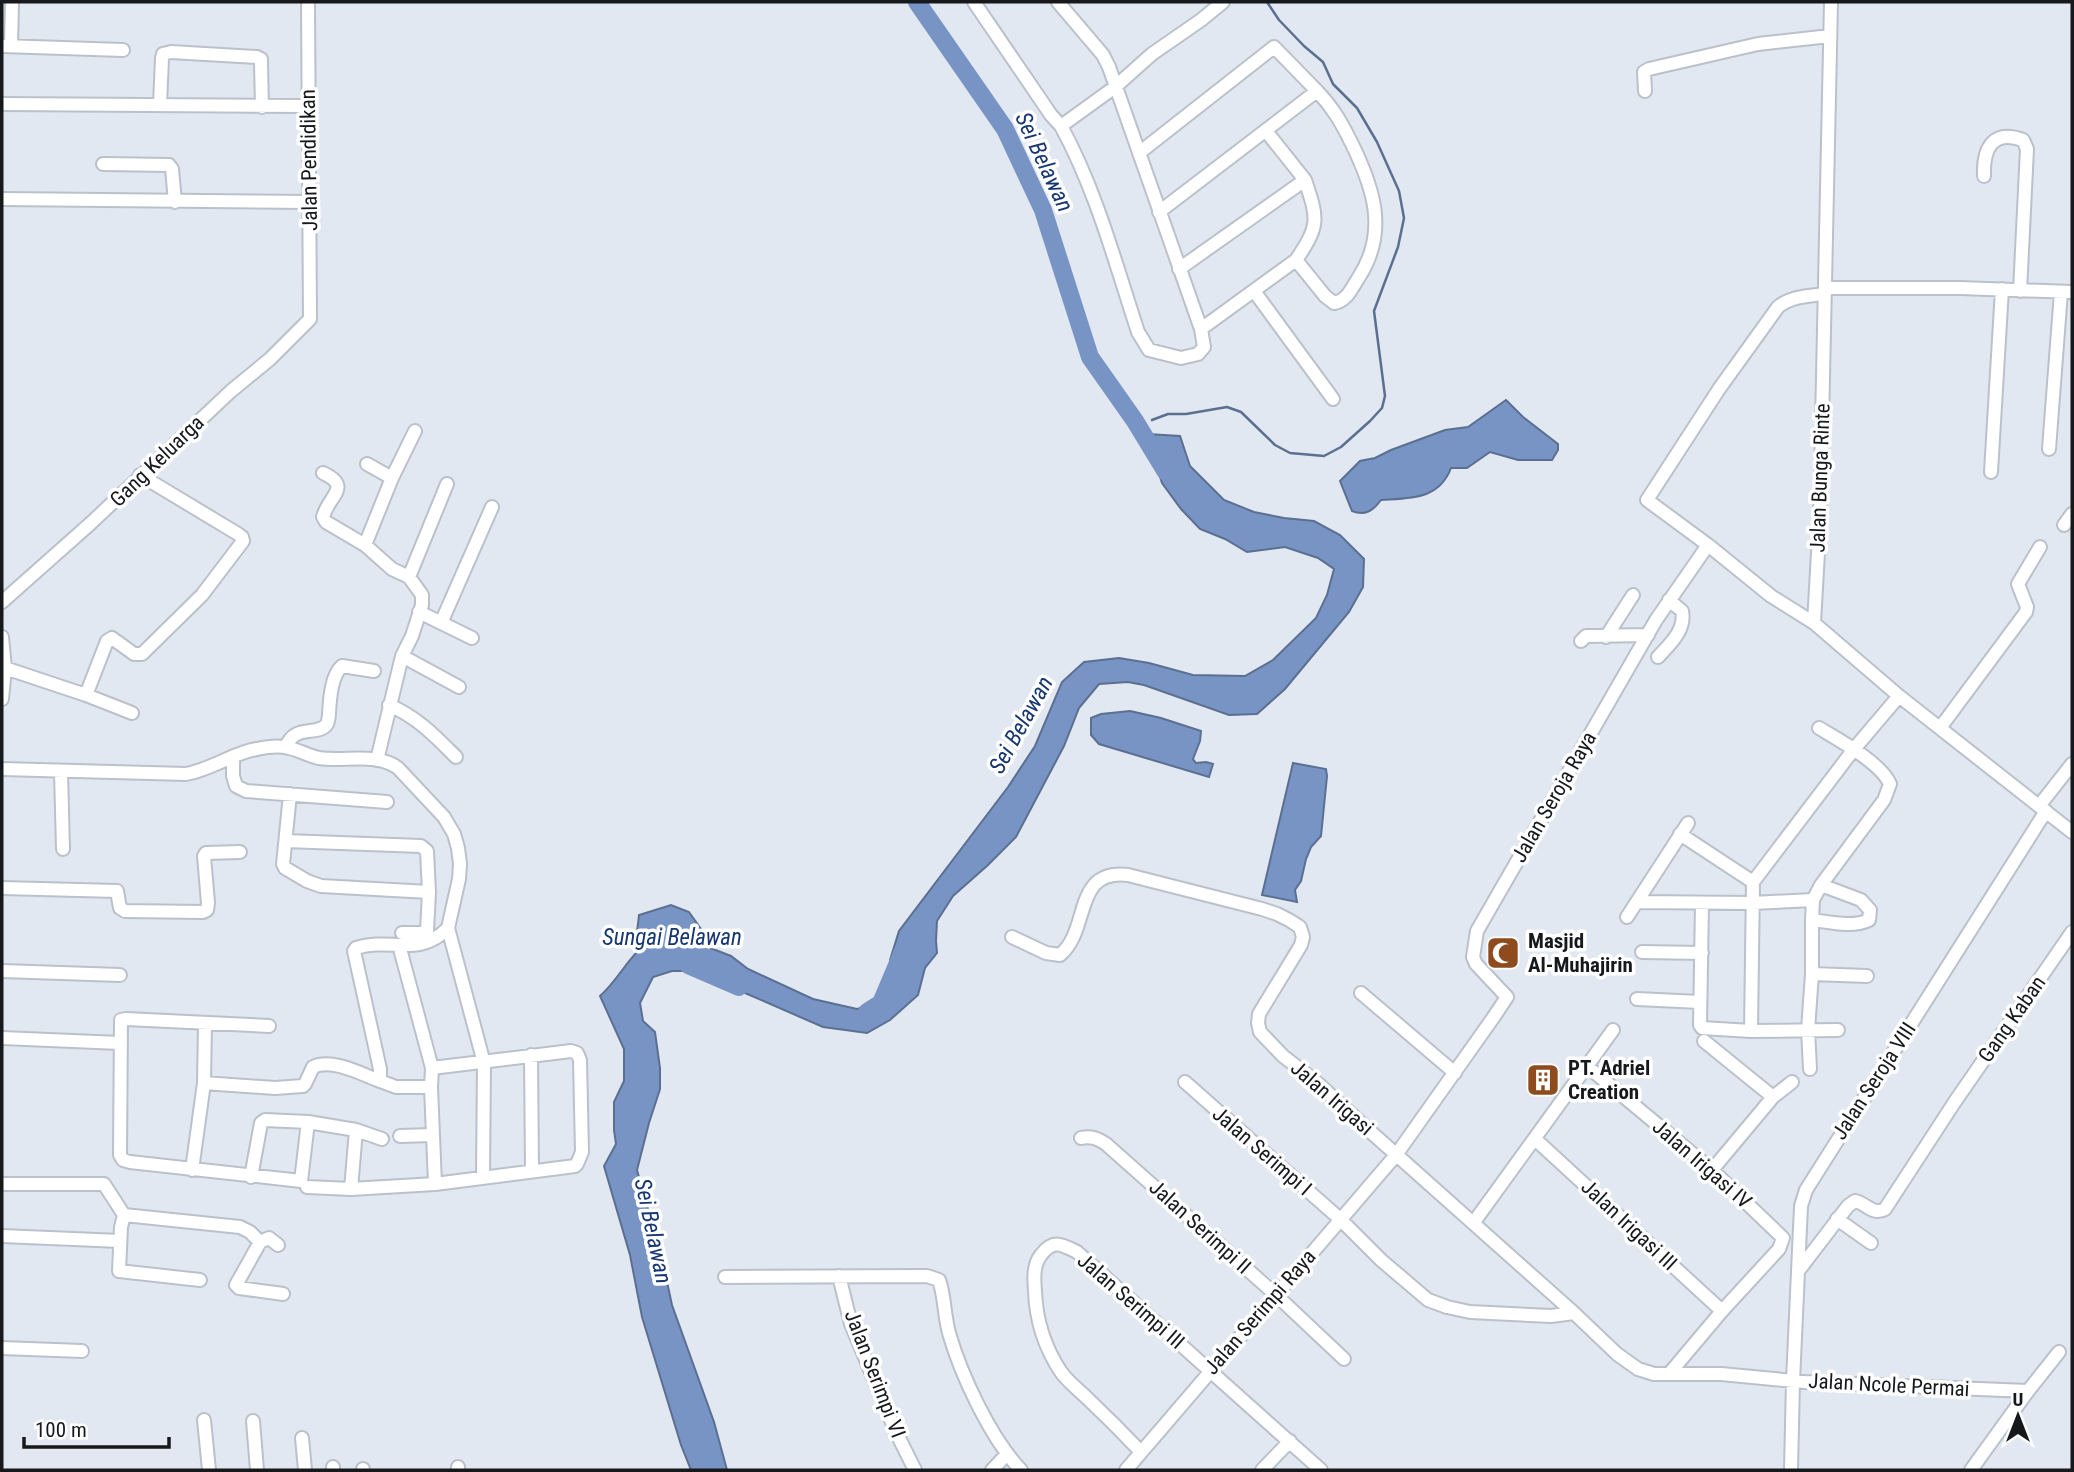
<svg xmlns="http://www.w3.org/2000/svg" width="2074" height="1472" viewBox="0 0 2074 1472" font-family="'Roboto Condensed',sans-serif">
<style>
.water{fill:#7894c4;stroke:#5b6f91;stroke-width:2}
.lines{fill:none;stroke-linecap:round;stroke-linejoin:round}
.stream{stroke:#5b6f91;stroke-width:2.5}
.river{stroke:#7894c4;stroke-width:18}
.minor-casing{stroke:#bbc1ca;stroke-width:16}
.minor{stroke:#fff;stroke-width:12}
.labels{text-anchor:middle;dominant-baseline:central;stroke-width:7;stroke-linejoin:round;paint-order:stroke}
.street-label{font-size:21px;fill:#16181b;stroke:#fff}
.poi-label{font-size:21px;font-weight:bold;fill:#16181b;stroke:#fff;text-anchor:start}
.water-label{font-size:23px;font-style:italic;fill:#173773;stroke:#fff}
</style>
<rect width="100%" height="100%" fill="#e2e8f1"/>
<!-- water -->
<path class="water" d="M 1506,400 L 1523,417 L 1558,444 L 1558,450 L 1552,460 L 1518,460 L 1490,452 L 1467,468 L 1451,468 C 1439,500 1410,498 1381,500 C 1373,511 1365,516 1352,511 L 1340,481 L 1360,461 L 1375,458 L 1391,450 L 1445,430 L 1468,427 Z
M 1147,434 L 1180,436 L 1190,466 L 1224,500 L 1254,512 L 1284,518 L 1314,521 L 1340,535 L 1364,559 L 1363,587 L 1349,612 L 1285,689 L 1257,714 L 1229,715 L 1144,685 L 1128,682 L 1099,684 L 1079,708 L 1064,746 L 1016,837 L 988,865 L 953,896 L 937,921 L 936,941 L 937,953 L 925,968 L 918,995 L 890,1020 L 867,1033 L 823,1027 L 745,993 L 714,976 L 696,971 L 672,971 L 653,977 L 640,1003 L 643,1021 L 655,1032 L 660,1068 L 660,1089 L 649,1123 L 637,1170 L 662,1259 L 672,1305 L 714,1422 L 727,1470 L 691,1470 L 681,1445 L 642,1317 L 630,1255 L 604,1166 L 616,1144 L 614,1130 L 614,1102 L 624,1081 L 624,1049 L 600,996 C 617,981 626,961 643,946 L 637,932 L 639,915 L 671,905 L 689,912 L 701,929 L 700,944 L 731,956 L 748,969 L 813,999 L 857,1009 L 881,1002 L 895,978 L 890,960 L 899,931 L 1008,787 L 1035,746 L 1062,682 L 1084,662 L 1119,658 L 1149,663 L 1193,675 L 1245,676 L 1273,660 L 1316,618 L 1327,595 L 1334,569 L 1318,558 L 1285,547 L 1247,552 L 1225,539 L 1200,529 L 1181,509 L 1162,483 Z
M 1130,711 L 1161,718 L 1201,731 L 1200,741 L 1193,759 L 1196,763 L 1206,762 L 1213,764 L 1209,777 L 1099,744 L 1091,735 L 1091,718 L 1101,714 Z
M 1293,763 L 1326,769 L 1327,776 L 1321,836 L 1311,847 L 1306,859 L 1301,881 L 1295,890 L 1297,902 L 1262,895 Z"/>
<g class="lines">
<!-- stream -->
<path class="stream" d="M 1152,420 L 1168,414 L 1186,414 L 1227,407 L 1241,412 L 1275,445 L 1290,453 L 1324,456 L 1341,447 L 1370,421 L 1382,408 L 1385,396 L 1374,311 L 1398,247 L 1404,218 L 1399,191 L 1377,142 L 1357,108 L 1333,84 L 1323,62 L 1304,46 L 1279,20 L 1267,2"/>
<!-- river -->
<path class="river" d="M 917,2 L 1005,129 L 1043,210 L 1090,357 L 1135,421 L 1166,472
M 688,965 L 739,987
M 867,1012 L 881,1003 L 903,951"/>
<defs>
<path id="minor" d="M 974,2 L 1051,115 L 1061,126 L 1115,87 L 1152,54 L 1201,20 L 1223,2
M 1058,2 L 1103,55 L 1109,67 L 1201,329 L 1204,347 L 1198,354 L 1181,358 L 1149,350 L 1138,332 C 1115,262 1096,190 1061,126
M 1831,2 L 1820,517 L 1814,623 L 1899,696 L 2072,832
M 2,46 L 123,50
M 11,46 L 12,2
M 1645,91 L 1644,72 L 1649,69 L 1758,44 L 1830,36
M 2,104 L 308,106
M 160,105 L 162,58 L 163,54 L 171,52 L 257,57 L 261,59 L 261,64 L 262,107
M 1139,153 L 1274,47 L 1317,91
M 103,164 L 169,165 L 172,169 L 175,202
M 1984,176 C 1983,149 1992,129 2023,140 L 2027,149 L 2020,291
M 2,199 L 311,202
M 1159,212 L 1317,91 C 1334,109 1341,122 1352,144 C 1374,189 1388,232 1359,277 C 1352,288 1347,301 1334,303 L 1325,296 L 1296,260 L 1201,329
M 1296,260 C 1320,225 1318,219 1305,180
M 1179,269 L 1305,180 L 1266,131
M 1825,288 L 1960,288 L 2072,292
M 1254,291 L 1333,399
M 2049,449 L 2061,292
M 367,464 L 392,478
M 1991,472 L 2002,289
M 323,473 C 353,487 328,496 323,517 L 326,522 L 365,545 L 392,569 L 409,577 L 422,595 L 422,605 L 412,636 L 402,656 L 377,760
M 2064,525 L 2072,514
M 365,545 L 392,478 L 415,431
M 1708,545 L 1647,500 L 1719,389 L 1778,307 C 1791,296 1809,296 1825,294
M 409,577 L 447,484
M 2,602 L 91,523 L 231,391 L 270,359 L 310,319 L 308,2
M 419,612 L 472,638
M 441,623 L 492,507
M 2,637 L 5,668 L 2,699
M 1606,637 L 1633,595
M 1581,641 L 1586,636 L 1648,635
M 402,656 L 459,687
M 1658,657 C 1670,644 1686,630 1682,611 L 1669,600
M 5,668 L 86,695 L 132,713
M 86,695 L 107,641 L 112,638 L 134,654 L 142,654 L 202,595 L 243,541 L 242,537 L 238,534 L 140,475
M 389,705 C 417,717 435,736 456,757
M 1940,728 L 2026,612 L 2027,607 L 2018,584 L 2040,547
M 286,747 C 295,723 318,737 327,724 C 328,723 329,715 329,713 C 330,699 331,676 342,666 L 374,671
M 233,758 L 233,776 L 236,786 L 246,791 L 387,802
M 2,769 L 186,774 C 213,769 232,753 257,749 C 266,747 279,745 289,748 C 299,750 309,756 319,758 C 345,762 376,752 398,768 L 444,817 L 454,834 L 458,848 L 460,864 L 459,879 L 448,928 L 484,1063 L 483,1177
M 61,772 L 63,849
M 290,794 L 283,864 L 285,868 L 307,881 L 321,886 L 429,892 L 427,931 L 423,933 L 402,933
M 2039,806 L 2072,764
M 1680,834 L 1753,882
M 286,841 L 421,846 L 427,851 L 429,892
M 2,888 L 117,891 L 120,908 L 125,911 L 203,912 L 207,910 L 208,903 L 204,856 L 206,853 L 240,852
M 1638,902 L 1752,903 L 1813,900
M 1702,903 L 1700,1025 L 1702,1028 L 1751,1031 L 1838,1030
M 1627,917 L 1688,823
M 1812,920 C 1829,922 1853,928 1869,920 L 1870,910 L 1861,900 L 1821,885
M 1012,937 L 1046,953 L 1060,955 C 1091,929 1072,869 1128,875 L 1262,909 L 1277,914 L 1289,920 L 1300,927 L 1303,937 L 1301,945 L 1259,1014 L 1258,1023 L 1260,1032 L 1283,1056 L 1314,1080 L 1363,1125 L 1574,1313 L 1617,1354 L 1638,1369 L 1654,1374 L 1721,1374 L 1805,1382 L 2028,1391
M 399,945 L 432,1068
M 1642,952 L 1702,953
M 2,971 L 120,975
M 1812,974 L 1867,976
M 1361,993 L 1455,1073
M 1637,999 L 1700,1002
M 269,1026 L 126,1019 L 121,1020 L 120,1155 L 123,1160 L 130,1162 L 301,1181 L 308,1122
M 1751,1031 L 1753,882 L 1854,749 L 1899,696
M 2,1038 L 120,1043
M 1704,1041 L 1773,1097 L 1712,1170
M 531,1055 L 532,1171
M 1587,1066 L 1712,1170 L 1783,1238
M 1810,1069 L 1808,1030 L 1812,974 L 1812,920 L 1813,900 L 1821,885 L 1884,800 L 1890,784 C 1881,763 1839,740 1819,728
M 1185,1082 L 1340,1219 L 1381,1260 L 1428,1300 L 1447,1307 L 1470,1312 L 1551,1316 L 1574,1313
M 204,1083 L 275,1088 L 303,1086 L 305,1084 L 313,1067 C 333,1058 361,1074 380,1081
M 431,1087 L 396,1087 L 380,1081 L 380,1069 L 354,951 L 356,948 C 391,937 419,958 448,928
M 1773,1097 L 1792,1082
M 356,1130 L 382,1139
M 400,1136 L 433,1135
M 1081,1138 C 1091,1136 1097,1138 1106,1144 L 1275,1294 L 1344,1359
M 1535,1139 L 1722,1311
M 192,1170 L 204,1083 L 205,1023
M 251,1177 L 261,1123 L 265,1120 L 308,1122 L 356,1130 L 351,1189 L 307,1187
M 2,1184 L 104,1184 L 124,1215 L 121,1227 L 119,1271 L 200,1280
M 351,1189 L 435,1184 L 575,1166 L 577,1164 L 582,1152 L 580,1060 L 577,1053 L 571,1051 L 432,1068 L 431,1087 L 435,1184
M 124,1215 L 240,1227 L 250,1232 L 260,1242
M 1837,1219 L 1871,1243
M 1474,1222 L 1613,1030
M 2,1236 L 120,1241
M 278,1245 L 269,1238 L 260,1242 L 236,1285 L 239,1288 L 283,1294
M 1799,1270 L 1848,1206 L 1855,1201 C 1866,1203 1873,1216 1885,1209 L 1954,1103 L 2072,932
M 839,1276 L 851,1324 L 896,1432 L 915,1470
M 725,1277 L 927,1276 L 939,1280 C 945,1297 944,1315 949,1333 C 961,1375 991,1439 1021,1470
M 2,1348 L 82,1351
M 1669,1374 L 1722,1311 L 1779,1249 L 1783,1238
M 204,1420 L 209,1470
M 253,1421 L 257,1470
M 302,1438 L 305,1470
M 1141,1452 C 1124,1434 1106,1416 1088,1399 C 1079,1390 1068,1382 1061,1372 C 1045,1348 1036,1320 1035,1291 C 1034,1279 1033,1265 1041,1255 C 1053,1239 1061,1244 1077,1252 L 1321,1470
M 333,1467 L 333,1470
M 363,1470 L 363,1469
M 458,1470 L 458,1467
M 992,1470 L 1006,1455
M 1126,1470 L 1396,1155 L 1493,1018 L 1507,997 L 1476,964 L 1473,957 L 1477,931 L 1656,620 L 1708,545 L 1771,596 L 1814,623
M 1262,1470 L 1290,1441
M 1791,1470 L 1793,1381 L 1801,1206 L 1806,1190 L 2046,811
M 1971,1470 L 2028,1391 L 2059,1352"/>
</defs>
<!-- minor casing -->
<use href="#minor" class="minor-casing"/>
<!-- minor -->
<use href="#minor" class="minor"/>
</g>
<!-- icons -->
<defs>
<symbol id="mosque-square" viewBox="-11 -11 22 22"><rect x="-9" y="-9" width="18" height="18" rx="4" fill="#8e4b1d" stroke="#fff"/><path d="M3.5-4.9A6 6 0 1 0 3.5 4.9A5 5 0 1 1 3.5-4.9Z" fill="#fff"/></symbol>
<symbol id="building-square" viewBox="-11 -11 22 22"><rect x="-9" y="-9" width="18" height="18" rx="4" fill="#8e4b1d" stroke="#fff"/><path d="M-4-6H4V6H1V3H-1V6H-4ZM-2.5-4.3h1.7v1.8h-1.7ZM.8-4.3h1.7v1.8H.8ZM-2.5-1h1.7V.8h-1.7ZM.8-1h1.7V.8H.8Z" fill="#fff"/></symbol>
</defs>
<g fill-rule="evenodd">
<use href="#mosque-square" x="1484" y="934" width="38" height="38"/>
<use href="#building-square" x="1524" y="1061" width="38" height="38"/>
</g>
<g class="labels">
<!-- street labels -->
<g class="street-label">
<text transform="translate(309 160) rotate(-91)">Jalan Pendidikan</text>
<text transform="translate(157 461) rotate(-44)">Gang Keluarga</text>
<text transform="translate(1820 478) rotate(-88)">Jalan Bunga Rinte</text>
<text transform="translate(1554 797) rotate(-60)">Jalan Seroja Raya</text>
<text transform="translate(2012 1019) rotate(-55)">Gang Kaban</text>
<text transform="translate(1874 1081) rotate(-57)">Jalan Seroja VIII</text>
<text transform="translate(1332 1098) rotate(41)">Jalan Irigasi</text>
<text transform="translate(1262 1151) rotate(41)">Jalan Serimpi I</text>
<text transform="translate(1702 1164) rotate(41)">Jalan Irigasi IV</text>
<text transform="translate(1629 1225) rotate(43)">Jalan Irigasi III</text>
<text transform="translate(1200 1227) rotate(42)">Jalan Serimpi II</text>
<text transform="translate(1131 1301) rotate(41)">Jalan Serimpi III</text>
<text transform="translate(1260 1312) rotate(-49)">Jalan Serimpi Raya</text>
<text transform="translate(875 1374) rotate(69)">Jalan Serimpi VI</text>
<text transform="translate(1889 1385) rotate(3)">Jalan Ncole Permai</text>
</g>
<!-- poi labels -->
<g class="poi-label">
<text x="1528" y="941">Masjid<tspan x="1528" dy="24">Al-Muhajirin</tspan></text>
<text x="1568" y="1068">PT. Adriel<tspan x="1568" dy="24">Creation</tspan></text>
</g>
<!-- water labels -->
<g class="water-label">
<text transform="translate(1044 162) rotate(65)">Sei Belawan</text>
<text transform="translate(1021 725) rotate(-61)">Sei Belawan</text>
<text x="672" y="937">Sungai Belawan</text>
<text transform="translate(653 1231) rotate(78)">Sei Belawan</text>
</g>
</g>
<!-- border -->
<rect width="2074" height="1472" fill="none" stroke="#16181b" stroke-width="7"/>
<!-- north arrow -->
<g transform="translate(2018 1416)" stroke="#ffffff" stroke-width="5" paint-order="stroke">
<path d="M0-5L12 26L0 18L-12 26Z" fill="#16181b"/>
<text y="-10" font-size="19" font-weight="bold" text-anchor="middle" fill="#16181b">U</text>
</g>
<!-- scale -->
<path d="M24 1437v10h145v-10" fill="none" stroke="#16181b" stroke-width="3.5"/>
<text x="35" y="1437" font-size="21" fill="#16181b" stroke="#ffffff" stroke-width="5" paint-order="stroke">100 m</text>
</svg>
